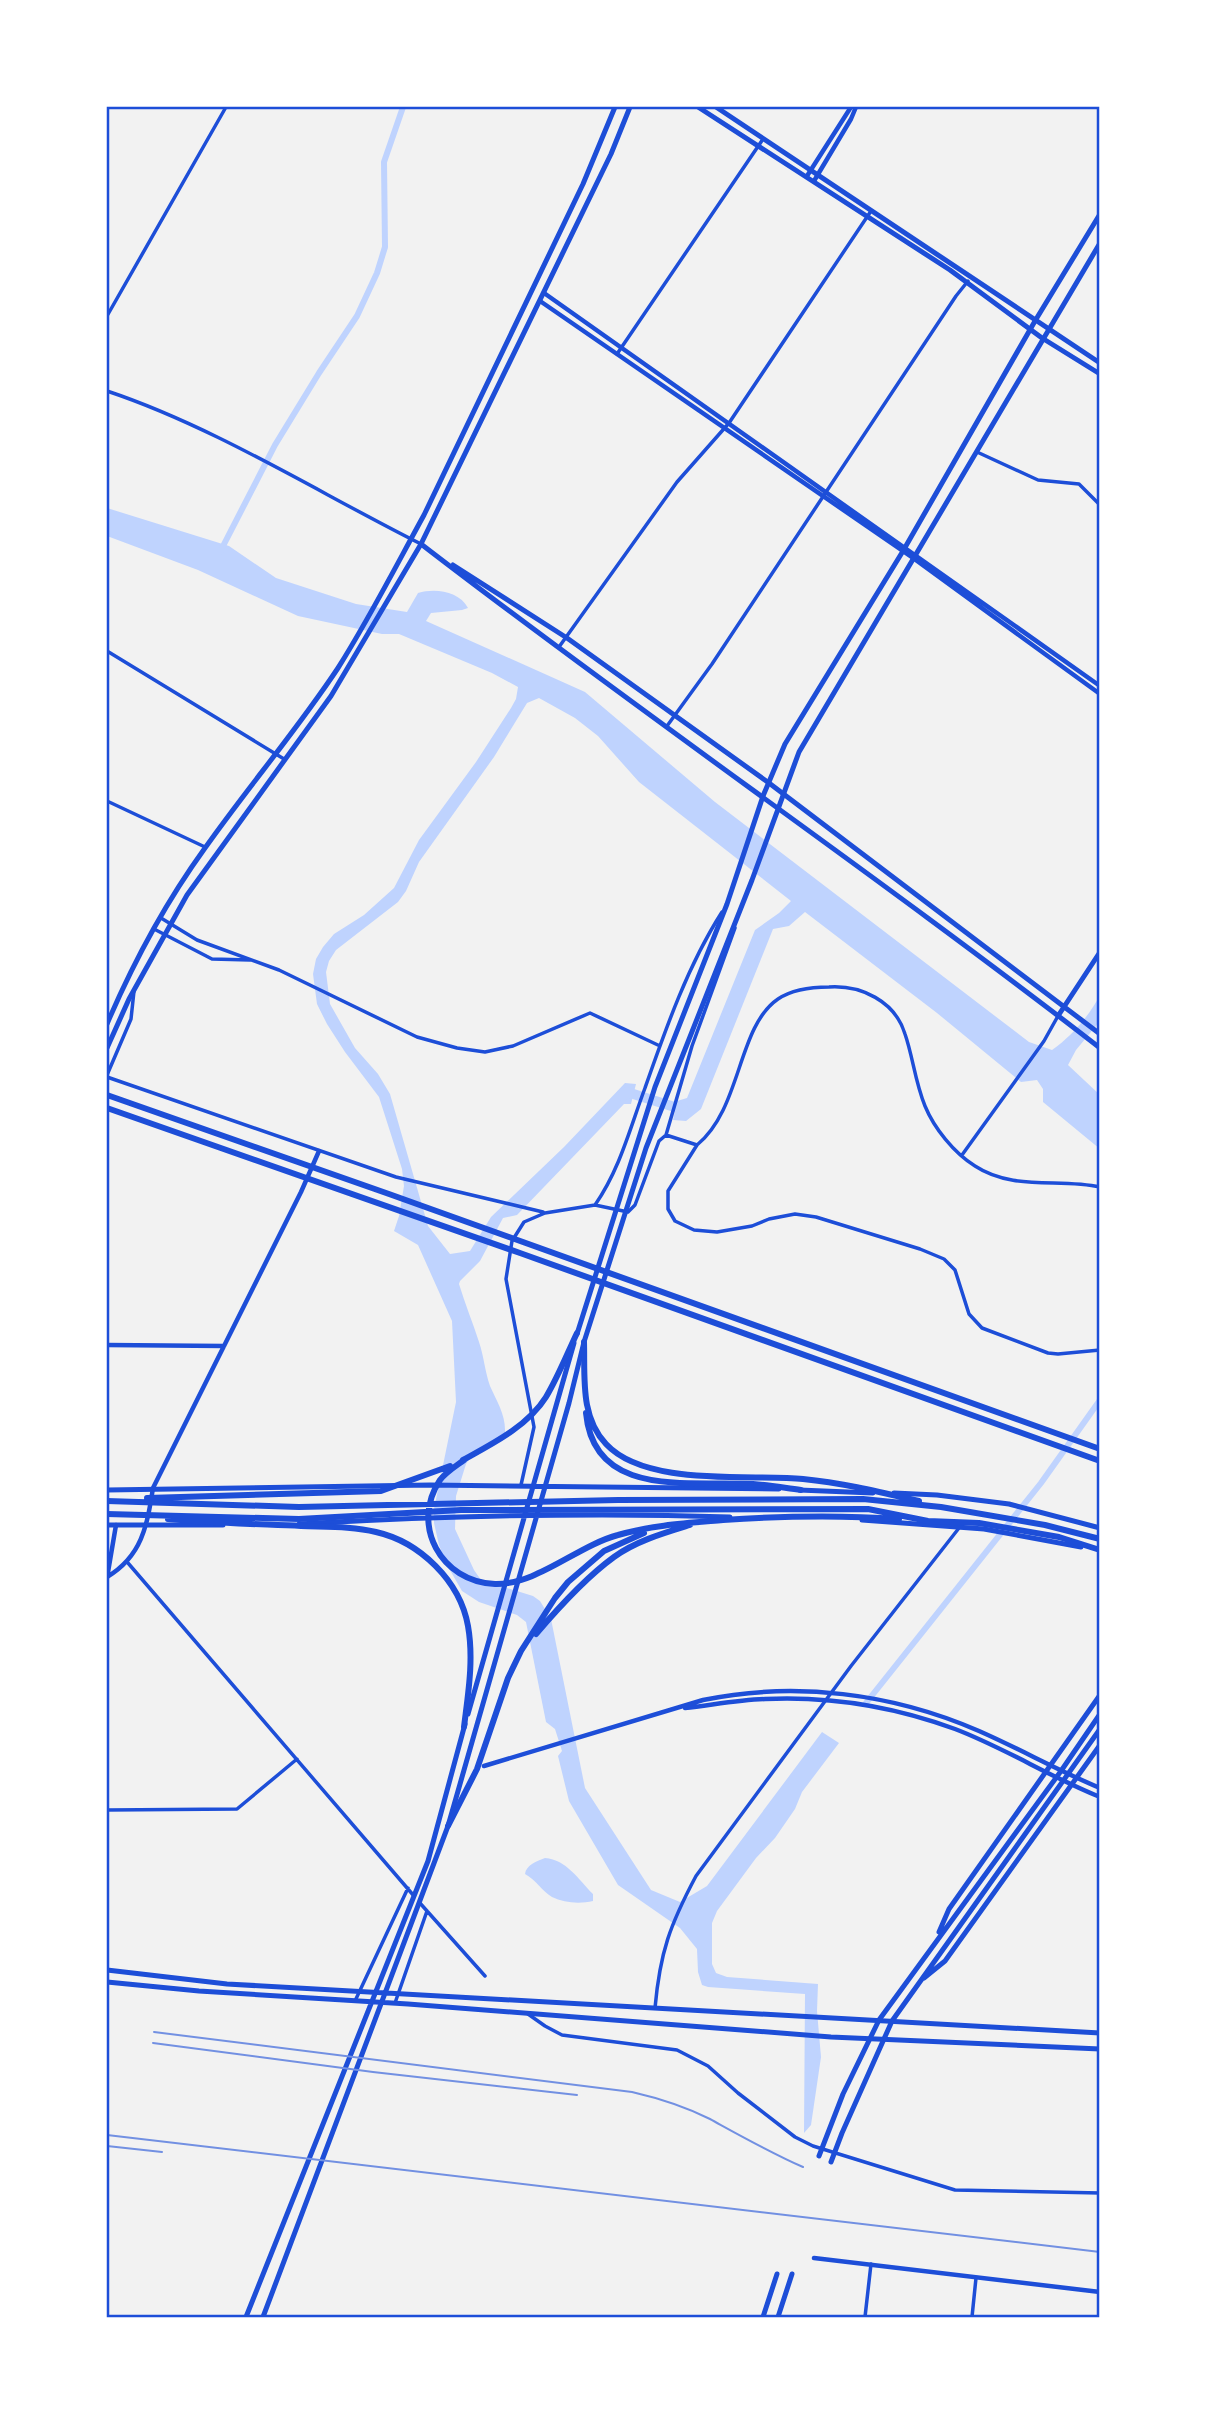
<svg xmlns="http://www.w3.org/2000/svg" width="1207" height="2424" viewBox="0 0 1207 2424" font-family="'Source Sans 3',sans-serif">
<style>
.water{fill:#bfd3fe}
.lines{fill:none;stroke-linecap:round;stroke-linejoin:round}
.canal{stroke:#bfd3fe;stroke-width:6}
.river{stroke:#bfd3fe;stroke-width:10}
.minor{stroke:#1d4ed8;stroke-width:3.5}
.tertiary{stroke:#1d4ed8;stroke-width:4.5}
.secondary{stroke:#1d4ed8;stroke-width:5}
.primary{stroke:#1d4ed8;stroke-width:5}
.trunk{stroke:#1d4ed8;stroke-width:6}
.motorway{stroke:#1d4ed8;stroke-width:6}
.rail{stroke:#7290e2;stroke-width:2}
.neatline{fill:none;stroke:#1d4ed8;stroke-width:2.5}
</style>
<rect width="100%" height="100%" fill="#f2f2f2"/>
<!-- water -->
<path class="water" d="M 107,508 L 229,546 L 276,578 L 356,604 L 407,612 L 418,593 C 435,588 459,591 468,608 L 462,610 L 431,613 L 426,621 L 585,692 L 715,802 L 1029,1042 L 1052,1050 C 1072,1036 1089,1016 1100,995 L 1100,1021 L 1076,1050 L 1068,1065 L 1100,1095 L 1100,1149 L 1043,1102 L 1043,1089 L 1037,1080 L 1021,1082 L 937,1013 L 805,912 L 789,926 L 773,929 L 701,1109 L 686,1121 L 673,1120 L 677,1101 L 687,1098 L 755,930 L 779,913 L 791,901 L 639,782 L 598,736 L 575,718 L 539,698 L 527,703 L 494,757 L 419,862 L 406,891 L 398,902 L 336,950 L 329,961 L 326,972 L 330,1004 L 355,1048 L 378,1074 L 390,1094 L 428,1226 L 450,1254 L 470,1251 L 491,1217 L 564,1147 L 625,1083 L 636,1084 L 631,1104 L 624,1104 L 517,1215 L 503,1218 L 480,1261 L 460,1281 L 459,1284 C 465,1304 473,1323 479,1342 C 484,1357 485,1372 490,1386 C 497,1402 506,1415 505,1433 L 474,1452 L 466,1464 L 456,1496 L 455,1529 L 474,1570 L 481,1580 L 533,1596 L 540,1601 L 551,1619 L 585,1788 L 651,1890 L 680,1902 L 707,1886 L 822,1732 L 839,1743 L 802,1792 L 795,1809 L 775,1838 L 756,1858 L 717,1911 L 712,1923 L 712,1964 L 716,1973 L 727,1977 L 818,1984 L 817,2011 L 821,2057 L 811,2125 L 804,2133 L 805,1994 L 708,1987 L 702,1985 L 698,1972 L 697,1949 L 680,1928 L 618,1885 L 569,1801 L 558,1756 L 562,1751 L 555,1729 L 546,1722 L 526,1622 L 517,1615 L 479,1602 L 462,1591 L 447,1565 L 439,1545 L 434,1523 L 434,1509 L 456,1402 L 452,1321 L 418,1245 L 394,1231 L 399,1216 L 404,1186 L 402,1169 L 379,1097 L 345,1052 L 327,1024 L 317,1004 L 313,974 L 316,959 L 323,947 L 334,934 L 364,915 L 394,888 L 419,840 L 476,762 L 511,708 L 516,699 L 518,687 L 492,673 L 399,634 L 382,634 L 298,616 L 198,570 L 107,536 Z
M 545,1858 C 567,1860 578,1879 593,1894 L 593,1901 C 580,1904 564,1903 552,1897 C 542,1891 536,1880 525,1874 C 526,1865 537,1861 545,1858 Z"/>
<g class="lines">
<!-- canal -->
<path class="canal" d="M 220,552 L 275,445 L 319,373 L 357,316 L 377,273 L 385,247 L 384,162 L 403,107
M 866,1703 L 1041,1483 L 1100,1400"/>
<!-- river -->
<path class="river" d="M 623,1096 L 627,1092 L 684,1110"/>
<!-- minor -->
<path class="minor" d="M 107,316 L 226,107
M 617,354 L 763,139
M 107,391 C 215,427 319,493 421,544
M 977,452 L 1038,480 L 1079,484 L 1100,505
M 559,647 L 677,482 L 729,423 L 871,211
M 107,651 L 284,759
M 667,726 L 712,664 L 956,296 L 968,281
M 107,801 L 205,847
M 161,918 L 197,940 L 279,970 L 417,1037 L 457,1048 L 485,1052 L 513,1046 L 590,1013 L 660,1046
M 154,929 L 212,959 L 250,960
M 107,1075 L 131,1019 L 134,991
M 107,1077 L 396,1177 L 543,1212
M 666,1135 L 692,1046 L 735,928
M 697,1145 L 668,1191 L 668,1209 L 675,1221 L 694,1230 L 717,1232 L 752,1226 L 769,1219 L 795,1214 L 816,1217 L 920,1249 L 944,1259 L 955,1270 L 969,1314 L 982,1328 L 1048,1353 L 1058,1354 L 1100,1350
M 962,1155 L 1044,1041 L 1058,1016
M 595,1205 C 620,1169 630,1128 645,1088 C 666,1028 688,965 722,912
M 521,1485 L 534,1427 L 506,1279 L 512,1241 L 524,1222 L 545,1213 L 595,1205 L 628,1212 L 635,1205 L 659,1141 L 666,1135 L 697,1145 C 742,1108 737,1027 778,999 C 793,989 812,987 829,987 C 861,985 895,1001 905,1034 C 913,1057 915,1082 925,1106 C 934,1128 954,1153 975,1166 C 1013,1191 1059,1178 1100,1187
M 128,1563 L 414,1896
M 107,1810 L 237,1809 L 297,1759
M 419,1902 L 485,1976
M 355,2001 L 408,1888
M 395,2003 L 427,1911
M 655,2008 C 660,1952 670,1925 696,1876 L 851,1666 L 959,1528
M 528,2014 L 545,2026 L 562,2035 L 677,2050 L 708,2066 L 738,2093 L 795,2137 L 813,2146 L 955,2190 L 1100,2193
M 865,2317 L 871,2264
M 972,2317 L 976,2278"/>
<!-- tertiary -->
<path class="tertiary" d="M 807,176 L 851,107
M 814,181 L 851,119 L 856,107
M 544,293 L 1100,686
M 540,301 L 913,558 L 1100,694
M 107,1345 L 224,1346
M 107,1577 C 142,1556 147,1526 153,1488 L 301,1192 L 319,1151
M 107,1578 L 116,1525
M 685,1708 C 712,1705 738,1700 765,1699 C 829,1696 895,1707 955,1729 C 1005,1748 1050,1777 1100,1797
M 484,1766 L 703,1700 C 795,1681 892,1693 979,1731 C 1020,1749 1059,1771 1100,1788
M 814,2258 L 1100,2292"/>
<!-- secondary -->
<path class="secondary" d="M 698,107 L 950,270 L 1042,338 L 1100,374
M 716,107 L 1100,363
M 421,544 C 644,716 877,875 1100,1048
M 453,565 L 567,638 L 769,783 L 1100,1034
M 1058,1016 L 1100,952
M 107,1024 C 133,963 166,902 205,848 C 248,787 297,730 338,668 C 369,619 396,566 424,515 L 583,184 L 615,107
M 107,1048 L 129,999 L 187,895 L 331,696 L 421,544 L 611,154 L 630,107
M 939,1932 L 949,1909 L 1100,1695
M 924,1978 L 945,1961 L 1100,1745
M 819,2156 L 843,2094 L 879,2020 L 1061,1771 L 1100,1714
M 831,2162 L 842,2133 L 892,2021 L 1100,1729
M 763,2317 L 777,2274
M 778,2317 L 792,2274"/>
<!-- primary -->
<path class="primary" d="M 577,1334 L 655,1087 L 727,904 L 763,796 L 785,744 L 903,551 L 1035,321 L 1100,214
M 107,1490 L 430,1485 L 779,1489
M 799,1490 L 873,1493
M 894,1493 L 937,1495 L 1009,1504 L 1100,1528
M 862,1520 L 984,1529 L 1081,1547
M 299,1524 C 443,1516 586,1512 730,1517
M 107,1525 L 223,1525
M 468,1714 L 574,1343
M 107,1970 L 227,1984 L 1100,2033
M 107,1982 L 199,1991 L 408,2004 L 831,2037 L 1100,2049
M 246,2317 L 428,1861 L 465,1724
M 263,2317 L 448,1826 L 569,1403 L 584,1342 L 646,1148 L 752,880 L 799,752 L 1100,243"/>
<!-- trunk -->
<path class="trunk" d="M 584,1342 C 585,1377 580,1417 606,1444 C 646,1487 749,1474 803,1479 C 843,1483 880,1492 919,1501
M 586,1413 C 594,1500 692,1480 753,1484 C 769,1485 785,1488 801,1490
M 463,1460 C 492,1444 528,1426 546,1397 C 558,1377 567,1354 577,1333
M 464,1460 C 456,1466 446,1472 440,1480 C 410,1525 441,1582 495,1584 C 537,1585 577,1546 618,1535 C 652,1525 688,1523 723,1520 C 782,1516 840,1515 899,1519
M 147,1498 L 381,1491 L 450,1466
M 107,1501 L 299,1507 L 618,1500 L 863,1499 L 941,1507 L 1045,1525 L 1100,1539
M 107,1514 L 299,1519 L 461,1510 L 868,1509 L 928,1521 L 979,1523 L 1059,1537 L 1100,1550
M 168,1519 C 212,1523 257,1524 301,1526 C 326,1527 352,1526 376,1532 C 420,1542 460,1581 468,1626 C 474,1660 468,1694 464,1727
M 536,1634 C 559,1607 585,1578 614,1557 C 636,1541 664,1533 690,1525
M 448,1826 L 477,1769 L 508,1678 L 521,1651 L 555,1598 L 568,1582 L 604,1551 L 644,1533"/>
<!-- motorway -->
<path class="motorway" d="M 107,1095 L 389,1194 L 1100,1449
M 107,1108 L 520,1253 L 1100,1461"/>
<!-- rail -->
<path class="rail" d="M 154,2032 L 632,2092 C 658,2098 686,2107 710,2119 C 741,2136 771,2153 803,2167
M 153,2043 L 373,2072 L 577,2095
M 107,2135 L 1100,2252
M 107,2146 L 162,2152"/>
</g>
<!-- border -->
<rect width="1207" height="2424" fill="none" stroke="#ffffff" stroke-width="217"/>
<rect x="108" y="108" width="990" height="2208" class="neatline"/>
</svg>
